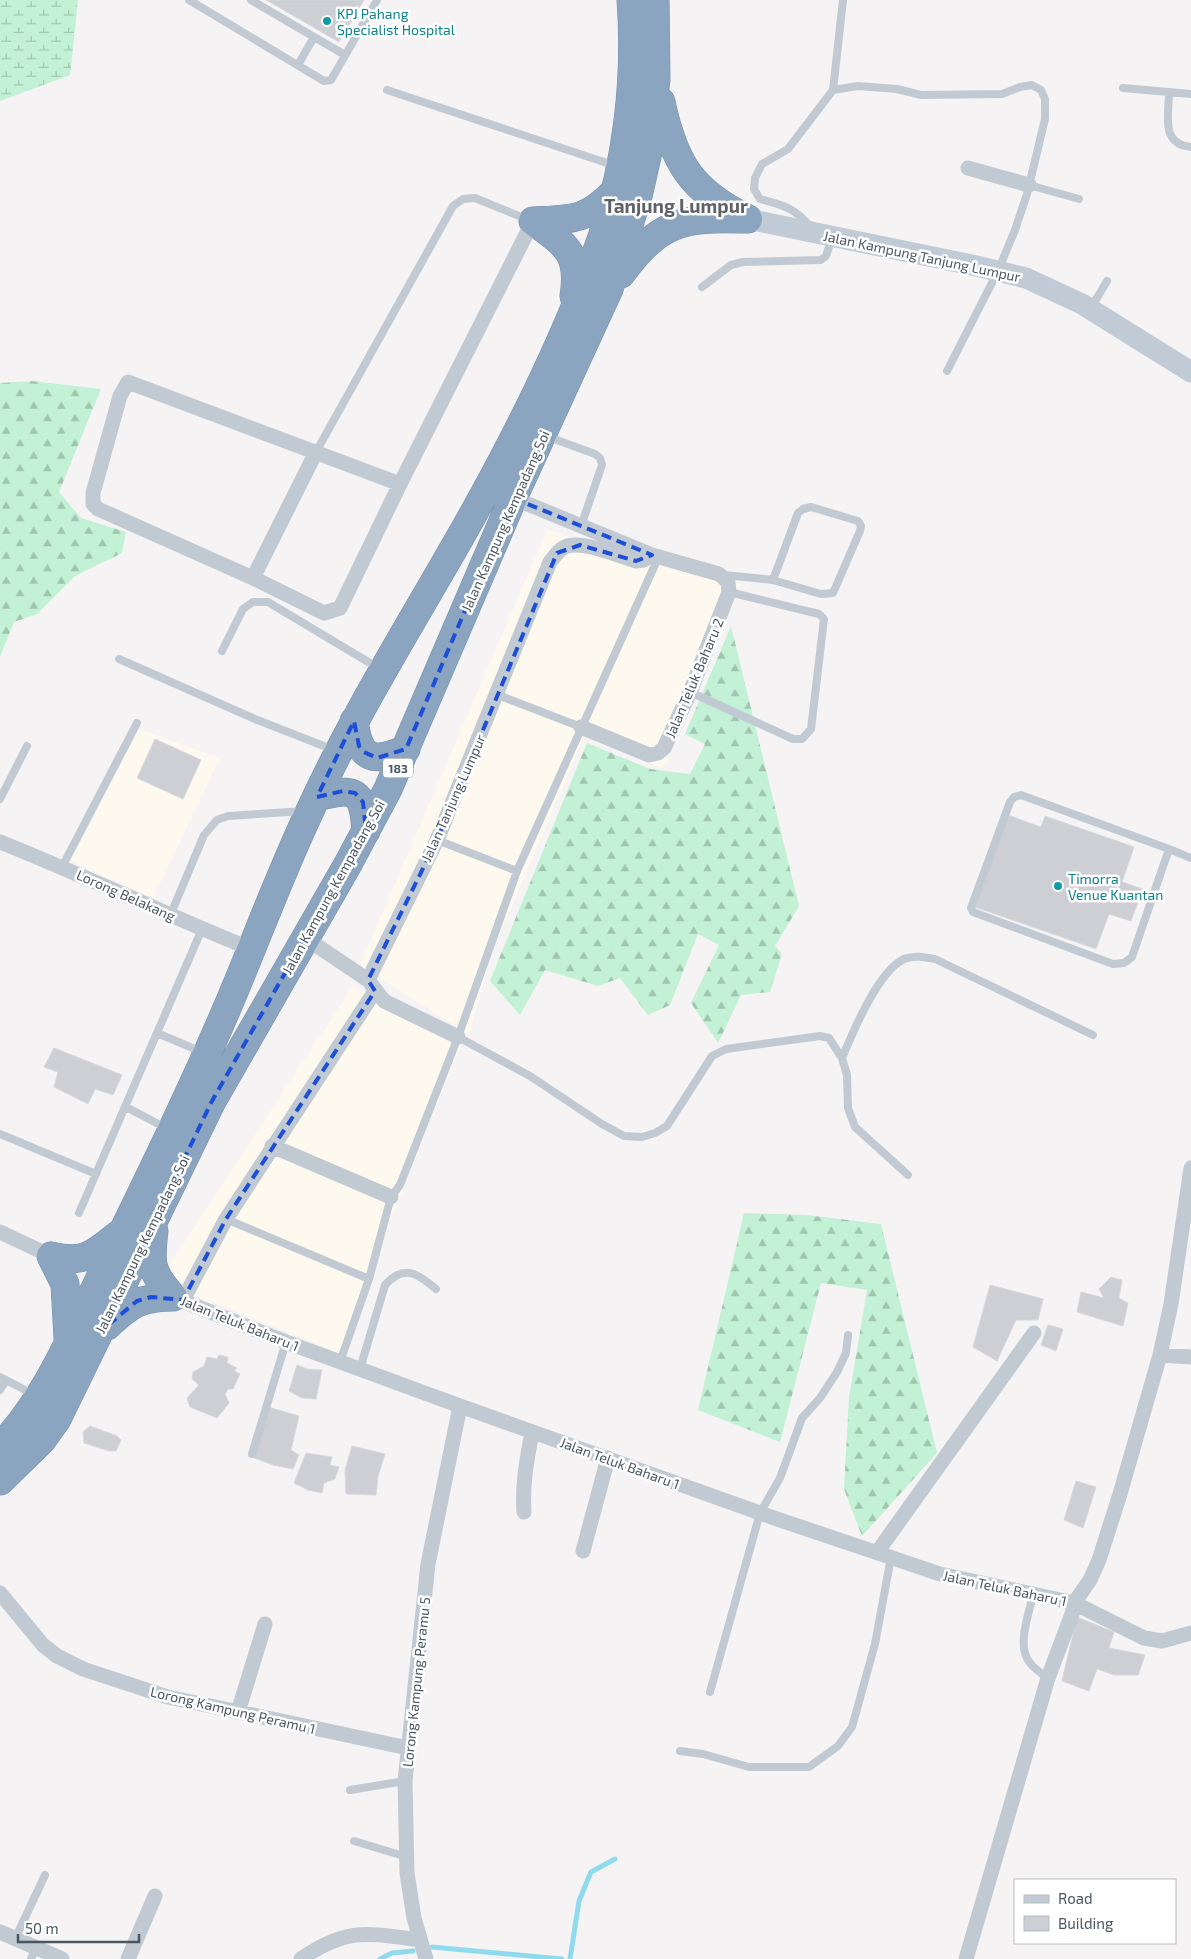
<svg xmlns="http://www.w3.org/2000/svg" width="1191" height="1959" viewBox="0 0 1191 1959" font-family="'Exo 2',sans-serif">
<style>
.commercial{fill:#fdf9ef}
.forest{fill:url(#forest-firs)}
.wetland{fill:url(#wetland-marsh)}
.lines{fill:none;stroke-linecap:round;stroke-linejoin:round}
.stream{stroke:#90daee;stroke-width:5}
.building{fill:#cdcfd5;stroke:#d7d9de}
.highway-casing{stroke:#7690ad;stroke-width:29}
.lane{stroke:#c1cad2;stroke-width:8}
.street{stroke:#c1cad2;stroke-width:15}
.secondary{stroke:#c1cbd6;stroke-width:21}
.highway{stroke:#8ba5c1;stroke-width:28}
.marked{fill:none;stroke:#1d4ed8;stroke-width:4;stroke-dasharray:10 6;stroke-linejoin:round}
.culture-dot{fill:#0f9aa8;stroke:#fff;stroke-width:2}
.labels{text-anchor:middle;dominant-baseline:central;stroke-width:5;stroke-linejoin:round;paint-order:stroke}
.shield{fill:#fff;stroke:#808990;stroke-width:1}
.shield-label{font-size:12px;font-weight:bold;fill:#4a5661}
.culture-label{font-size:14px;fill:#0d838f;stroke:#fff;text-anchor:start}
.street-label{font-size:14px;fill:#4a5661;stroke:#fff}
.district-label{font-size:19px;font-weight:bold;fill:#5f6368;stroke:#fff}
</style>
<defs>
<pattern id="forest-firs" width="22" height="20" patternUnits="userSpaceOnUse" patternTransform="scale(1.25)"><rect width="22" height="20" fill="#c3f1d5"/><path d="M5 1l3.5 6h-7zM16 11l3.5 6h-7z" fill="#a0c6b0"/></pattern>
<pattern id="wetland-marsh" width="20" height="14" patternUnits="userSpaceOnUse" patternTransform="scale(1.25)"><rect width="20" height="14" fill="#c3f1d5"/><path d="M1 5h8M5 5V1M11 12h8M15 12V8" fill="none" stroke="#a0c6b0"/></pattern>
</defs>
<rect width="100%" height="100%" fill="#f5f3f3"/>
<!-- commercial -->
<path class="commercial" d="M 547,530 L 741,585 L 663,769 L 584,737 L 491,955 L 469,1035 L 360,965 Z
M 139,729 L 220,758 L 153,898 L 71,861 Z
M 353,986 L 460,1047 L 387,1229 L 347,1356 L 177,1288 L 164,1273 Z"/>
<!-- forest -->
<path class="forest" d="M 32,381 L 101,389 L 59,492 L 81,518 L 126,532 L 122,553 L 75,576 L 37,614 L 14,622 L 0,657 L 0,383 Z
M 731,626 L 799,906 L 775,946 L 782,954 L 770,992 L 741,995 L 718,1043 L 691,1003 L 719,945 L 698,934 L 670,1005 L 648,1015 L 620,978 L 598,986 L 545,970 L 520,1015 L 490,981 L 587,743 L 650,769 L 690,774 L 705,744 L 685,734 Z
M 744,1213 L 806,1215 L 881,1224 L 937,1453 L 862,1536 L 844,1489 L 849,1397 L 867,1290 L 821,1283 L 780,1442 L 698,1410 Z"/>
<!-- wetland -->
<path class="wetland" d="M 0,0 L 78,0 L 70,75 L 0,101 Z"/>
<g class="lines">
<!-- stream -->
<path class="stream" d="M 432,1947 L 562,1959
M 380,1959 L 392,1953 L 413,1951
M 570,1959 L 579,1901 L 591,1872 L 615,1859"/>
</g>
<!-- building -->
<path class="building" d="M 266,0 L 364,0 L 339,42 Z
M 155,739 L 201,760 L 183,799 L 137,778 Z
M 1008,815 L 1041,827 L 1045,816 L 1134,847 L 1122,882 L 1143,889 L 1131,921 L 1109,914 L 1096,949 L 975,907 Z
M 54,1048 L 122,1075 L 113,1095 L 95,1089 L 88,1104 L 54,1087 L 58,1072 L 44,1067 Z
M 1111,1277 L 1122,1280 L 1119,1298 L 1128,1303 L 1123,1326 L 1077,1312 L 1081,1292 L 1104,1298 L 1099,1289 Z
M 990,1285 L 1043,1299 L 1038,1320 L 1016,1320 L 997,1361 L 973,1347 Z
M 1048,1325 L 1063,1329 L 1056,1351 L 1041,1345 Z
M 219,1355 L 228,1357 L 227,1363 L 237,1368 L 234,1371 L 240,1374 L 233,1389 L 228,1389 L 225,1394 L 229,1403 L 217,1418 L 190,1407 L 187,1398 L 199,1385 L 192,1379 L 193,1372 L 204,1366 L 207,1357 L 217,1359 Z
M 297,1365 L 307,1369 L 322,1370 L 316,1399 L 302,1398 L 289,1391 Z
M 268,1407 L 299,1416 L 291,1450 L 299,1455 L 293,1469 L 273,1465 L 252,1457 Z
M 90,1426 L 117,1436 L 121,1440 L 116,1451 L 109,1451 L 84,1443 L 83,1432 Z
M 352,1446 L 385,1454 L 378,1476 L 376,1495 L 346,1494 L 345,1470 Z
M 306,1453 L 332,1457 L 330,1465 L 339,1467 L 335,1479 L 324,1483 L 322,1493 L 308,1490 L 294,1483 Z
M 1076,1481 L 1096,1487 L 1083,1528 L 1064,1520 Z
M 1077,1617 L 1114,1632 L 1109,1648 L 1145,1655 L 1138,1675 L 1114,1675 L 1097,1669 L 1089,1691 L 1062,1681 Z"/>
<g class="lines">
<defs>
<path id="highway" d="M 661,102 C 674,163 691,191 748,219
M 533,221 C 565,244 581,253 574,296
M 533,221 C 573,219 586,221 615,191
M 621,274 C 659,222 682,217 744,219
M 354,721 C 359,759 372,764 406,749
M 317,797 C 356,787 363,790 366,831
M 154,1231 C 150,1263 150,1272 173,1297
M 51,1256 L 65,1284 L 68,1338
M 51,1256 C 85,1264 94,1254 119,1234
M 107,1326 C 131,1304 140,1297 173,1297
M 0,1447 C 48,1397 74,1330 105,1268 C 145,1187 185,1105 221,1022 C 251,954 276,883 308,815 C 351,720 406,632 458,541 C 512,447 566,340 602,237 C 627,162 637,79 631,0
M 0,1481 L 42,1440 L 57,1419 L 212,1101 L 348,864 L 388,789 L 513,498 L 609,289 L 638,196 L 648,152 L 656,79 L 655,0"/>
</defs>
<!-- highway casing -->
<use href="#highway" class="highway-casing"/>
<!-- lane -->
<path class="lane" d="M 189,0 L 324,81 L 331,80 L 377,0
M 251,0 L 345,55
M 298,65 L 314,37
M 1123,88 L 1191,94
M 387,90 L 616,166
M 833,90 L 843,0
M 1169,92 C 1169,115 1160,144 1191,147
M 1029,185 L 1079,199
M 811,227 C 793,207 785,206 760,199 L 754,189 L 755,178 L 762,164 L 788,149 L 833,90 L 858,86 L 897,89 L 921,95 L 1002,94 L 1020,87 L 1032,85 L 1041,90 L 1045,99 L 1045,119 L 1027,194 L 1015,230 L 998,271 L 947,371
M 702,287 L 731,265 L 743,262 L 821,260 L 826,256 L 832,238
M 1091,308 L 1107,281
M 546,436 L 595,454 L 600,458 L 602,465 L 581,526
M 316,452 L 453,206 L 463,199 L 475,198 L 529,220
M 724,575 L 773,580 L 821,594 L 833,593 L 860,531 L 861,526 L 858,521 L 811,507 L 803,509 L 798,513 L 773,580
M 222,651 L 243,609 L 253,602 L 268,602 L 380,669
M 119,659 L 255,719 L 334,750
M 690,692 L 793,739 L 802,739 L 811,729 L 824,619 L 819,614 L 729,592
M 498,695 L 581,727
M 0,799 L 27,746
M 437,840 L 517,871
M 1169,849 L 1132,957 L 1124,963 L 1113,964 L 973,912 L 971,908 L 1010,802 L 1014,797 L 1021,795 L 1169,849 L 1191,858
M 62,867 L 137,723
M 170,916 L 204,835 L 217,820 L 228,816 L 304,811
M 157,1033 L 202,1052
M 458,1037 L 530,1076 L 602,1124 L 624,1136 L 642,1137 L 655,1133 L 667,1126 L 712,1056 L 726,1049 L 820,1036 L 829,1038 L 842,1058 L 847,1075 L 848,1108 L 855,1127 L 908,1175
M 842,1058 C 853,1032 878,971 904,959 C 914,955 924,957 935,959 L 1093,1035
M 126,1107 L 168,1129
M 0,1134 L 96,1174
M 79,1213 L 202,929
M 226,1219 L 369,1279
M 340,1362 L 369,1279 L 391,1197 L 400,1185 L 458,1037 L 517,871 L 658,558
M 360,1369 L 385,1285 C 404,1264 417,1273 436,1289
M 0,1377 L 35,1395
M 0,1390 L 6,1380
M 252,1454 L 286,1342
M 1033,1595 C 1029,1614 1016,1646 1030,1663 C 1035,1669 1042,1674 1048,1678
M 710,1692 L 760,1513 L 780,1478 L 802,1418 L 820,1398 L 837,1372 L 846,1353 L 848,1335
M 680,1751 L 703,1754 L 749,1767 L 809,1767 L 838,1746 L 852,1727 L 875,1644 L 891,1557
M 350,1790 L 405,1781
M 354,1841 L 407,1857
M 15,1939 L 45,1875
M 31,1959 L 36,1948"/>
<!-- street -->
<path class="street" d="M 968,168 L 1029,185
M 400,484 L 128,382 L 120,396 L 93,493 L 93,504 L 98,509 L 253,578 L 324,613 L 340,608 L 400,484 L 533,221
M 513,498 L 652,555
M 253,578 L 316,452
M 0,842 C 85,876 167,915 251,949
M 304,937 L 368,980 L 437,840 L 550,562 C 555,556 559,549 567,546 C 584,541 619,556 636,561 L 644,560 L 652,555 L 719,574 L 728,582 L 729,592 L 690,692 L 664,748 L 658,753 L 649,755 L 581,727
M 371,984 L 384,1001 L 458,1037
M 272,1146 L 391,1197
M 0,1232 L 51,1256
M 173,1297 L 286,1342 L 460,1406 L 777,1519 L 940,1574 L 1074,1603 L 1144,1638 L 1162,1641 L 1191,1633
M 183,1300 L 226,1219 L 375,991
M 1160,1355 L 1191,1357
M 524,1512 C 522,1484 527,1459 532,1432
M 583,1551 L 608,1458
M 878,1551 L 1034,1333
M 0,1593 L 43,1645 L 57,1656 L 83,1669 L 168,1697 L 408,1748
M 238,1712 L 265,1624
M 0,1932 L 62,1959
M 128,1959 L 155,1896
M 301,1959 C 347,1927 367,1933 420,1940
M 426,1959 L 414,1918 L 407,1873 L 405,1781 L 428,1564 L 460,1406
M 966,1959 L 1048,1678 L 1072,1614 L 1074,1603 L 1090,1580 L 1099,1560 L 1120,1494 L 1160,1355 L 1171,1304 L 1191,1168"/>
<!-- secondary -->
<path class="secondary" d="M 748,219 L 972,265 L 1026,278 L 1082,304 L 1191,372"/>
<!-- highway -->
<use href="#highway" class="highway"/>
</g>
<!-- marked area -->
<path class="marked" d="M 513,498 L 652,555 L 636,561 L 580,545 L 557,553 L 437,840 L 368,980 L 375,991 L 226,1219 L 183,1300 L 151,1297 L 137,1301 L 101,1331 L 212,1101 L 366,831 L 363,802 L 355,793 L 343,791 L 317,797 L 354,721 L 359,746 L 364,752 L 377,758 L 406,749 Z"/>
<!-- markers -->
<g class="culture-dot">
<circle cx="327" cy="21" r="5"/>
<circle cx="1058" cy="886" r="5"/>
</g>
<g class="labels">
<!-- shield labels -->
<rect class="shield" x="383" y="758.5" width="30" height="19" rx="4"/>
<g class="shield-label">
<text x="398" y="768">183</text>
</g>
<!-- culture labels -->
<g class="culture-label">
<text x="337" y="13">KPJ Pahang<tspan x="337" dy="16">Specialist Hospital</tspan></text>
<text x="1068" y="878">Timorra<tspan x="1068" dy="16">Venue Kuantan</tspan></text>
</g>
<!-- street labels -->
<g class="street-label">
<text transform="translate(922 256) rotate(12)">Jalan Kampung Tanjung Lumpur</text>
<text transform="translate(505 521) rotate(-66)">Jalan Kampung Kempadang Soi</text>
<text transform="translate(694 678) rotate(-67)">Jalan Teluk Baharu 2</text>
<text transform="translate(453 798) rotate(-66)">Jalan Tanjung Lumpur</text>
<text transform="translate(333 887) rotate(-61)">Jalan Kampung Kempadang Soi</text>
<text transform="translate(126 895) rotate(24)">Lorong Belakang</text>
<text transform="translate(142 1244) rotate(-64)">Jalan Kampung Kempadang Soi</text>
<text transform="translate(240 1323) rotate(22)">Jalan Teluk Baharu 1</text>
<text transform="translate(620 1463) rotate(20)">Jalan Teluk Baharu 1</text>
<text transform="translate(1005 1588) rotate(12)">Jalan Teluk Baharu 1</text>
<text transform="translate(416 1682) rotate(-84)">Lorong Kampung Peramu 5</text>
<text transform="translate(233 1710) rotate(13)">Lorong Kampung Peramu 1</text>
</g>
<!-- district labels -->
<g class="district-label">
<text x="676" y="205">Tanjung Lumpur</text>
</g>
</g>
<!-- legend -->
<rect x="1014" y="1879" width="162" height="65" fill="#ffffff" stroke="#b7bbc0"/>
<rect x="1024" y="1895" width="25" height="8" fill="#c1cbd6" stroke="#b7bbc0"/>
<text x="1058" y="1904" font-size="15" fill="#4a5661">Road</text>
<rect x="1024" y="1916" width="25" height="15" fill="#cdcfd5" stroke="#b7bbc0"/>
<text x="1058" y="1929" font-size="15" fill="#4a5661">Building</text>
<!-- scale -->
<path d="M18 1934v8h121v-8" fill="none" stroke="#4a5661" stroke-width="2.5"/>
<text x="25" y="1934" font-size="15" fill="#4a5661" stroke="#ffffff" stroke-width="4" paint-order="stroke">50 m</text>
</svg>
